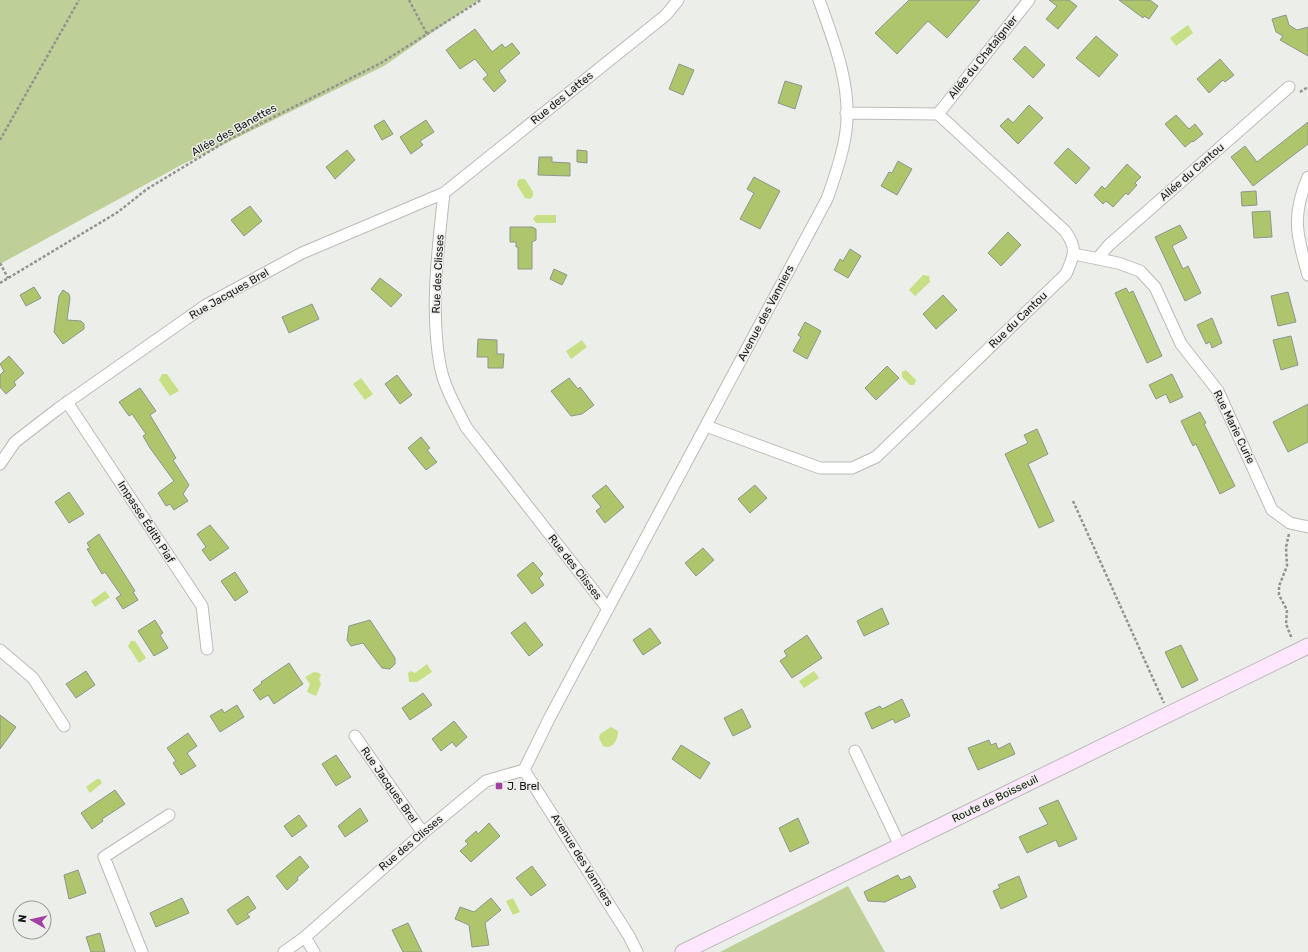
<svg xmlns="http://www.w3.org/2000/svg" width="1308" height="952" viewBox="0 0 1308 952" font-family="Rubik,sans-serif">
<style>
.green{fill:#bfcf98}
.water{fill:#c7e085}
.building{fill:#adc56b;stroke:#929490}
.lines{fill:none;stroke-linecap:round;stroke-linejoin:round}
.street-casing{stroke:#bbbcb8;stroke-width:13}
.secondary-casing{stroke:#bbbcb8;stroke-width:17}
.path{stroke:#939491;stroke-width:2.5;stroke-dasharray:3 2;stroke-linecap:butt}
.street{stroke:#fff;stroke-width:11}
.secondary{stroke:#fee6fe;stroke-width:15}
.poi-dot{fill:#a340a5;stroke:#eceee9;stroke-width:1.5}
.labels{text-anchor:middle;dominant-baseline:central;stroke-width:3;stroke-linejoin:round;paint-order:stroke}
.street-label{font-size:11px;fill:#191918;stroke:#eceee9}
.poi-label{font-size:11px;fill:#191918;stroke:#eceee9;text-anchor:start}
</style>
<rect width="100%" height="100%" fill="#eceee9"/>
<!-- green -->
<path class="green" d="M 0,0 L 479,0 L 384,66 L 183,164 L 0,264 Z
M 848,886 L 885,952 L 720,952 Z"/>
<!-- water -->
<path class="water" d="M 1188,25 L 1193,33 L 1176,46 L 1170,38 Z
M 521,179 L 525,179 L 533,192 L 533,196 L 530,199 L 525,198 L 517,185 L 518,180 Z
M 536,215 L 556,215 L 556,223 L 536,223 L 533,219 Z
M 923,275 L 929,276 L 930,282 L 915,296 L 909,290 Z
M 582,340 L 587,347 L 571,359 L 566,351 Z
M 906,370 L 916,380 L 914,385 L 910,385 L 902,377 L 902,372 Z
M 162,374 L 167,374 L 179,391 L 170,396 L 159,380 Z
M 361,378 L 373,394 L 365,400 L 353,384 Z
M 105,591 L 110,597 L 95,607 L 91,601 Z
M 131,641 L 135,641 L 146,658 L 139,663 L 128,646 Z
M 427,664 L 432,672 L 417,682 L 409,682 L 408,673 L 411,671 L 415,673 Z
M 814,671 L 819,678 L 804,688 L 799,681 Z
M 314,672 L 319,673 L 321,675 L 319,679 L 321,684 L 316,696 L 307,692 L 310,684 L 305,677 Z
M 611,727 L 618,731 C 618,740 613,750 603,746 L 599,738 L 600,734 Z
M 97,779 L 100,779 L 102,783 L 90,793 L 86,787 Z
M 513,898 L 520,912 L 513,915 L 506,901 Z"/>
<!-- building -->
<path class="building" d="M 909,0 L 980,0 L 947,38 L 928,21 L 897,54 L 875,33 Z
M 1049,0 L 1069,0 L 1077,6 L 1058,29 L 1046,19 L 1057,6 Z
M 1119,0 L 1150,0 L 1158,6 L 1149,19 L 1144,16 L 1143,18 Z
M 1286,15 L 1289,25 L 1297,30 L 1308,27 L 1308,56 L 1280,40 L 1283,36 L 1276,32 L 1272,19 Z
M 475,29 L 492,52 L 502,44 L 505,48 L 512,43 L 520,53 L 499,71 L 506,81 L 494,92 L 483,79 L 488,75 L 475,59 L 460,69 L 446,50 Z
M 1096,36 L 1118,55 L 1099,77 L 1076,58 Z
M 1025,46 L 1045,65 L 1033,78 L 1013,59 Z
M 1220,59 L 1234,75 L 1225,82 L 1223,80 L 1209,93 L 1197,79 Z
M 679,64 L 694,70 L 683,95 L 669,89 Z
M 785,81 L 802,86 L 795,109 L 778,103 Z
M 1029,105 L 1043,118 L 1018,144 L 1000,126 L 1008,118 L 1013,123 Z
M 1176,115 L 1189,129 L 1195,124 L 1203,134 L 1193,142 L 1192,141 L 1185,147 L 1165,124 Z
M 384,120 L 393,134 L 382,140 L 374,126 Z
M 426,120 L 434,132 L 420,141 L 423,145 L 411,154 L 400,137 Z
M 1308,122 L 1308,144 L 1253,186 L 1231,157 L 1245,146 L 1257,162 Z
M 1068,148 L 1090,168 L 1076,184 L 1054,163 Z
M 347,150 L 355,160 L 335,179 L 326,167 Z
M 577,150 L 587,151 L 587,163 L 577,162 Z
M 539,157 L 552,157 L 552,162 L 570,163 L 570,176 L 538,175 Z
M 898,161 L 912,169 L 897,195 L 881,186 L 889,172 L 892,173 Z
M 1127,164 L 1141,177 L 1135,183 L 1137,185 L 1128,195 L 1126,193 L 1113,207 L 1106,201 L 1103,204 L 1094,195 L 1102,186 L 1105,189 Z
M 754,177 L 780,191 L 760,229 L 740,219 L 754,193 L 747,189 Z
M 1256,191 L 1257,205 L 1242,206 L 1241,192 Z
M 250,206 L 262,221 L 244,236 L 231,220 Z
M 1270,211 L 1272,237 L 1254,238 L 1252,212 Z
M 1180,225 L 1187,238 L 1172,246 L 1183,269 L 1188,266 L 1201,293 L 1185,301 L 1155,237 Z
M 510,227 L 532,227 L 536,229 L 536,240 L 532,242 L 532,269 L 518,269 L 518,247 L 516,247 L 516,242 L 510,242 Z
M 1008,232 L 1021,245 L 1001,266 L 988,253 Z
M 850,249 L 861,256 L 848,278 L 834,270 L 840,259 L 843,261 Z
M 554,269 L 567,275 L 562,285 L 550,279 Z
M 380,278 L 402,295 L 391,307 L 371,289 Z
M 34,287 L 41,298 L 26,306 L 20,295 Z
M 1126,288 L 1129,293 L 1133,291 L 1162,356 L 1147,363 L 1115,293 Z
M 63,290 L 69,294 L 70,298 L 67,320 L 81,321 L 84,324 L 84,329 L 63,344 L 54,332 L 59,296 Z
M 1288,292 L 1296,322 L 1278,326 L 1271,296 Z
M 943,295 L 957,310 L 936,329 L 923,314 Z
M 312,304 L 319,319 L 289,333 L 282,317 Z
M 1212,318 L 1222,343 L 1212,348 L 1210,342 L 1206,344 L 1197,325 Z
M 805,322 L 821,331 L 807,359 L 793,351 L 801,337 L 798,335 Z
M 1291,336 L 1298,365 L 1281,370 L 1273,340 Z
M 478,339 L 497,340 L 497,354 L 504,354 L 503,368 L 488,368 L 488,357 L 477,357 Z
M 9,356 L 24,373 L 14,382 L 16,385 L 6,394 L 0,387 L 0,375 L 4,371 L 0,364 Z
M 887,366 L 899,378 L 876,400 L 865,388 Z
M 1172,374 L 1183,397 L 1170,403 L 1166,394 L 1156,399 L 1149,385 Z
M 397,375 L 412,395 L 400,404 L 385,384 Z
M 569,378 L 578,389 L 580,387 L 594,405 L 582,414 L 571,416 L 551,391 Z
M 140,388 L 156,411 L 150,415 L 176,458 L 173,460 L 189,485 L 183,494 L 188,501 L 174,510 L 170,504 L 166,506 L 158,493 L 174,481 L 150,448 L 143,436 L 146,434 L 132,414 L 129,416 L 119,402 Z
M 1308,404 L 1308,442 L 1288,452 L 1273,422 Z
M 1200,412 L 1206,423 L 1204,424 L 1235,486 L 1220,494 L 1196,444 L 1193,446 L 1181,421 Z
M 1037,429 L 1048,454 L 1028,464 L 1054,521 L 1039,528 L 1005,454 L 1028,443 L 1024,435 Z
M 421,437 L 430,448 L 427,450 L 437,462 L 426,470 L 408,448 Z
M 606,485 L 624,507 L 605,523 L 596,511 L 601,507 L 592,496 Z
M 755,485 L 767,498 L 750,513 L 738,499 Z
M 69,492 L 84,514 L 69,523 L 55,502 Z
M 210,525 L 229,548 L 210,561 L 202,550 L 206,547 L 197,534 Z
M 99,534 L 135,591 L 133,592 L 138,600 L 123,609 L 116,598 L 121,595 L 105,572 L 102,574 L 87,549 L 90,548 L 87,543 Z
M 703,548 L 714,560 L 696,576 L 685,563 Z
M 533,562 L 543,574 L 539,578 L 544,585 L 532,594 L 517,575 Z
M 235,572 L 248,592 L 235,601 L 221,581 Z
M 882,608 L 889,624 L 864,636 L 857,621 Z
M 155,620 L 163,633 L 160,635 L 168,648 L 154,656 L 138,631 Z
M 370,620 L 395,658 L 395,664 L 390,669 L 382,668 L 363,643 L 351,646 L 347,640 L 349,626 Z
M 525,622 L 543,645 L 529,656 L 511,633 Z
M 650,628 L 661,643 L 643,655 L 633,640 Z
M 807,635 L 822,658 L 792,678 L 780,661 L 787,656 L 784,651 Z
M 1181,645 L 1198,680 L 1182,688 L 1165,652 Z
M 289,663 L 303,684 L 274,704 L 268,695 L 260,700 L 253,690 L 262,683 L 261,682 Z
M 86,671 L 95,685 L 76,698 L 66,684 Z
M 423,693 L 432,705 L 410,720 L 402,708 Z
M 902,699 L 910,716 L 895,723 L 893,719 L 872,729 L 865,713 L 880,706 L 882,709 Z
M 237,705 L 244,717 L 220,732 L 210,716 L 222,709 L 224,713 Z
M 742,709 L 751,727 L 733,736 L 724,718 Z
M 0,715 L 16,727 L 0,749 Z
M 454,721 L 467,737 L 456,747 L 452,742 L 441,751 L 432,739 Z
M 188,733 L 197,746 L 187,753 L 196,766 L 181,775 L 173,763 L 176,761 L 167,748 Z
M 989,740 L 991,745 L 996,743 L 998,749 L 1010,743 L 1015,754 L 978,770 L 968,748 Z
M 681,745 L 710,763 L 700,779 L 672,759 Z
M 336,755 L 351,777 L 336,786 L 322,764 Z
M 115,790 L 125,804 L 102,819 L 103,821 L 92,829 L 81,813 Z
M 1058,800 L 1077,839 L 1059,847 L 1056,840 L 1027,853 L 1019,837 L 1048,824 L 1039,808 Z
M 360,808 L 368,821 L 345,837 L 338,826 Z
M 299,815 L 307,826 L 292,837 L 284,826 Z
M 798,818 L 809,843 L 790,852 L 779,828 Z
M 489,823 L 500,836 L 471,862 L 460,851 L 468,844 L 465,841 L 476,831 L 478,834 Z
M 300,856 L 309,867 L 297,878 L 298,880 L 287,890 L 276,876 Z
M 532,866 L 546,885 L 531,896 L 516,878 Z
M 78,870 L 86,893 L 69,899 L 64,875 Z
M 898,875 L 901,880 L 910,876 L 916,887 L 885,902 L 868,901 L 864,892 Z
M 1019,876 L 1027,897 L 1001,909 L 993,891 L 1000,888 L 998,885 Z
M 248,896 L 256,908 L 247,914 L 250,917 L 237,925 L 227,910 Z
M 182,898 L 189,913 L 156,927 L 150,913 Z
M 491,898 L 501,910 L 485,923 L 489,945 L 472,947 L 469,925 L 455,919 L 460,907 L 474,912 Z
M 408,923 L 422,952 L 403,952 L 392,930 Z
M 100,933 L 105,952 L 91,952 L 86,937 Z"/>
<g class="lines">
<defs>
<path id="street" d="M 938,114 L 1029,0
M 1308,177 C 1291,217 1297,235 1308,275
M 444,193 C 438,248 430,310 440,365 C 444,387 456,407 466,427 L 608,609
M 1074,254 L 1118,263 L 1140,271 L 1155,287 L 1181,344 L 1218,391 L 1272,510 L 1290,523 L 1308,527
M 1097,259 L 1109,245 L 1289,87
M 67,402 L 202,606 L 207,649
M 706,426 L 820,468 L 852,468 L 876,457 L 1066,274 C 1074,255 1078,249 1065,231 L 938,114 L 846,113
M 0,464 L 15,442 L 59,408 L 206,305 L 302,253 L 444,193 L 666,15 L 678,0
M 0,650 L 33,678 L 64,726
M 355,736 L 423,833
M 855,751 L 900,846
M 524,770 L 629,936 L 637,952
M 305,937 L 314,952
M 142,952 L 104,857 L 169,815
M 284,952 L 305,937 L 423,833 L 486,781 L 524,770 L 550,717 L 827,199 C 835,177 843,154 846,131 C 852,87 834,41 819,0"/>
<path id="secondary" d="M 683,952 L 1308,646"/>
</defs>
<!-- street casing -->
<use href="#street" class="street-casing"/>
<!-- secondary casing -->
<use href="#secondary" class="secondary-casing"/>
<!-- path -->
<path class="path" d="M 409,0 L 427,34
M 1300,92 L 1308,87
M 0,140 L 79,0
M 0,263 L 8,278
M 0,283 L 118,212 L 147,189 L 230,139 L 381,63 L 481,0
M 1073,501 L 1164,703
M 1289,534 L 1286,547 L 1287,566 L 1279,586 L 1279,595 L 1287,610 L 1286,624 L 1292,639"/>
<!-- street -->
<use href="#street" class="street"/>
<!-- secondary -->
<use href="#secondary" class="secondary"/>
</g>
<!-- markers -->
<rect class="poi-dot" x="495" y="782" width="8" height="8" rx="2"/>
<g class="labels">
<!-- street labels -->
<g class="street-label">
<text transform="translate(983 57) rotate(-51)">Allée du Chataîgnier</text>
<text transform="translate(562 98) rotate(-39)">Rue des Lattes</text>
<text transform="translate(234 130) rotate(-29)">Allée des Banettes</text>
<text transform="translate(1192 172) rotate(-41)">Allée du Cantou</text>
<text transform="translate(438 274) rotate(-87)">Rue des Clisses</text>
<text transform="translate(229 294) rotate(-30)">Rue Jacques Brel</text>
<text transform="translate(766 313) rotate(-62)">Avenue des Vanniers</text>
<text transform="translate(1018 320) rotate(-44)">Rue du Cantou</text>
<text transform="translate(1234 427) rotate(64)">Rue Marie Curie</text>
<text transform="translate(146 522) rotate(57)">Impasse Édith Piaf</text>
<text transform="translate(575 567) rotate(52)">Rue des Clisses</text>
<text transform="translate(389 785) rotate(55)">Rue Jacques Brel</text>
<text transform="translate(995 799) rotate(-26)">Route de Boisseuil</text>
<text transform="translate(411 843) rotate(-40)">Rue des Clisses</text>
<text transform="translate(582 860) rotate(58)">Avenue des Vanniers</text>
</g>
<!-- poi labels -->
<g class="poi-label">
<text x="507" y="786">J. Brel</text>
</g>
</g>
<!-- north arrow -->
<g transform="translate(32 920) rotate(278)"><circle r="19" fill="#eceee9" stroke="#989995"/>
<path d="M0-3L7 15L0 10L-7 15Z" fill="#a340a5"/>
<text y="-6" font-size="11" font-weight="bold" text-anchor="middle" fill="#191918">N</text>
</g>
</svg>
